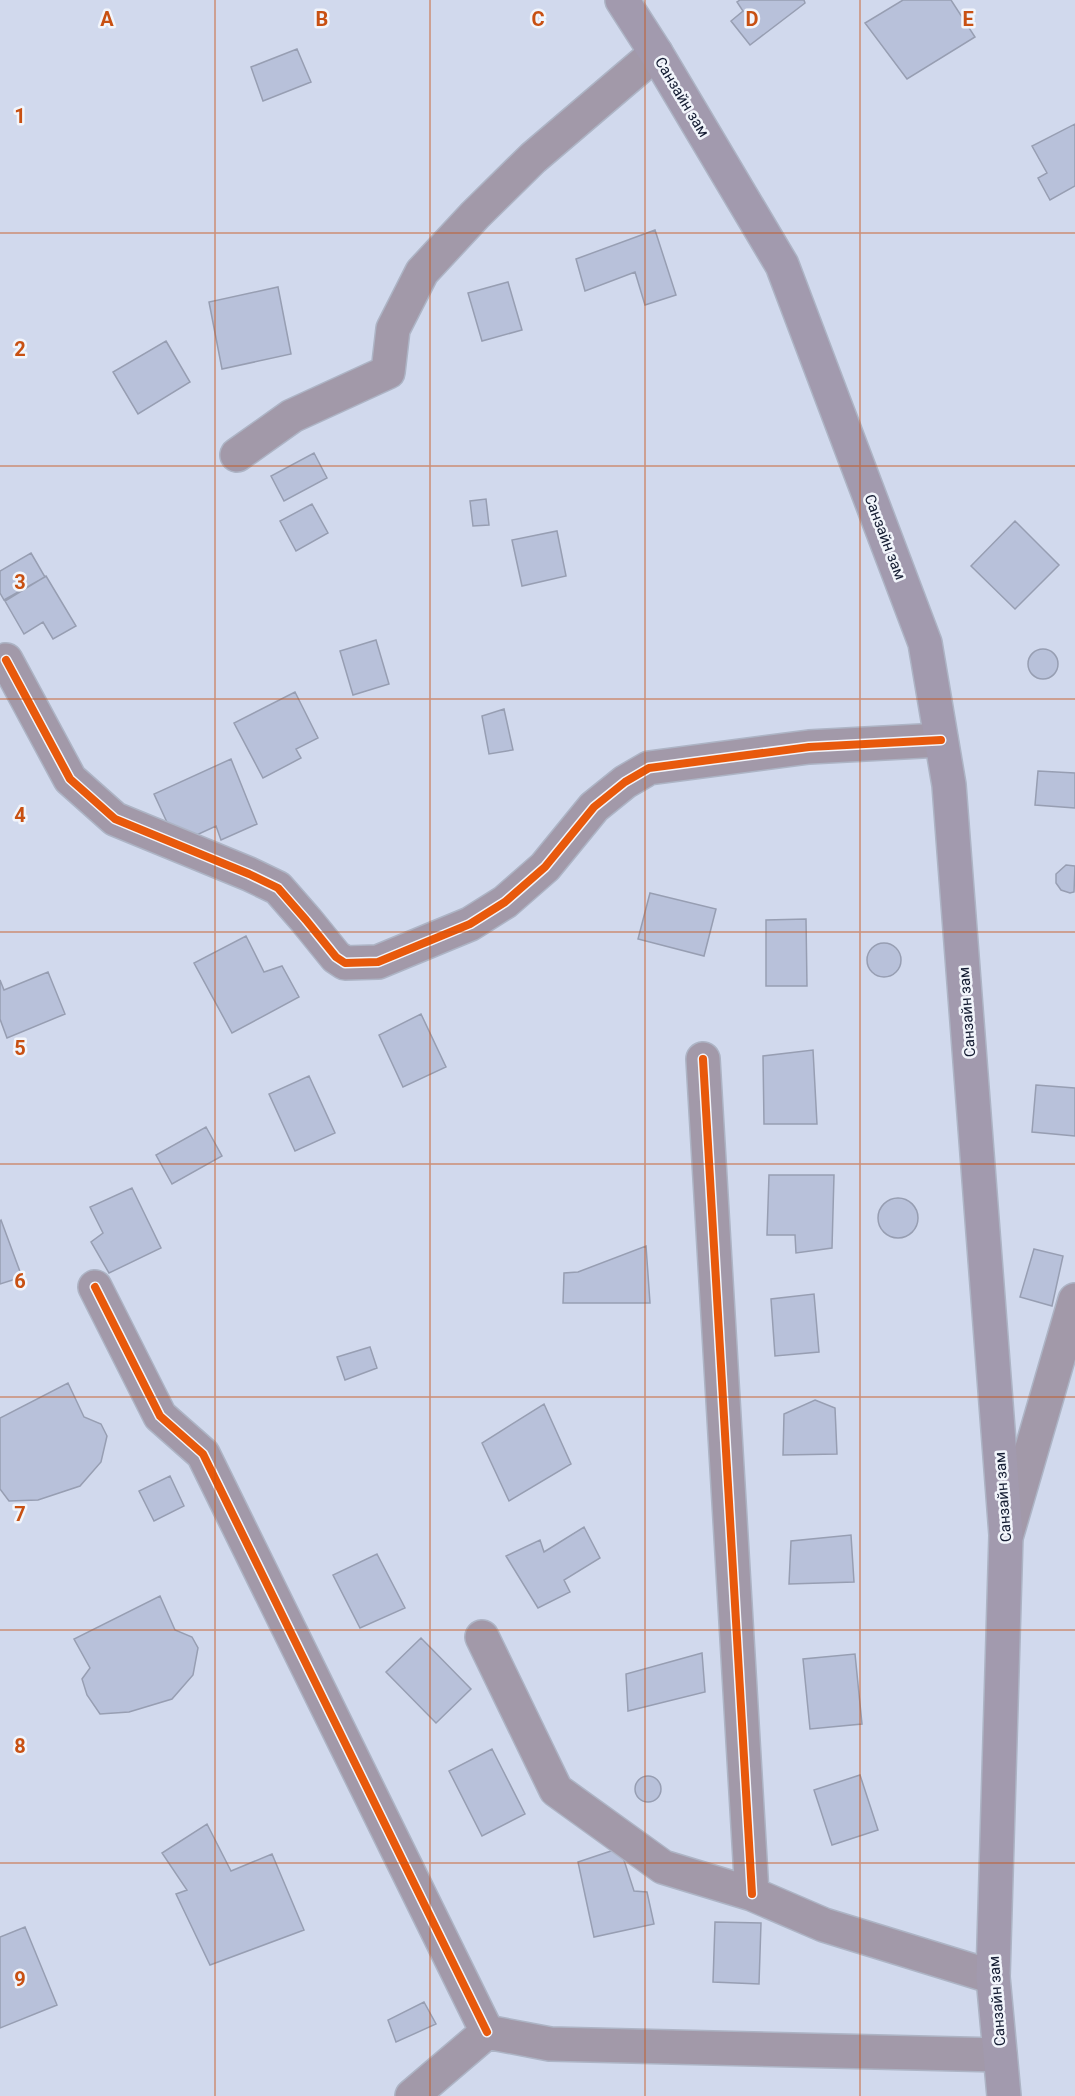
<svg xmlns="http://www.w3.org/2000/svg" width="1075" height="2096" viewBox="0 0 1075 2096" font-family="Roboto,sans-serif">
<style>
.building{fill:#b8c1da;stroke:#979eb2;stroke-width:1.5}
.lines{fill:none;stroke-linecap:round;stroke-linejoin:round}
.minor-casing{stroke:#adb4c5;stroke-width:36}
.major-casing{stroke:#adb4c5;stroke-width:36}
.minor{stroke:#a299a9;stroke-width:33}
.major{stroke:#a29aae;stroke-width:33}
.cycleway-casing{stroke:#f2f5fb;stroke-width:11}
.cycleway{stroke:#e8590c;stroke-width:8}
.grid{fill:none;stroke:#c85012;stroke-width:1.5;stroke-opacity:0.55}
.labels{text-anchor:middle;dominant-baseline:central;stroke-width:5;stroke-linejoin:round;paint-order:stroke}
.street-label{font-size:15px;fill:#131b31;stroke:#f2f5fb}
.grid-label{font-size:20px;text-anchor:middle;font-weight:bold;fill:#c85012;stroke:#f2f5fb;stroke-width:5;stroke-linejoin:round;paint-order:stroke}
</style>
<rect width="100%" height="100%" fill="#d1d9ed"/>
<!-- building -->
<path class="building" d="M 740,0 L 804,0 L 805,3 L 750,45 L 731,21 L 743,11 L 737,2 Z
M 903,0 L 951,0 L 975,37 L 907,79 L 865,23 Z
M 297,49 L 311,82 L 263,101 L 251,67 Z
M 1075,124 L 1075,186 L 1050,200 L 1038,178 L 1047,173 L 1032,146 Z
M 655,230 L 676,295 L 645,305 L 635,272 L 585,291 L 576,259 Z
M 508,282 L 522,330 L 482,341 L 468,293 Z
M 278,287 L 291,354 L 222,369 L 209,302 Z
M 166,341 L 190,382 L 138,414 L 113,372 Z
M 314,453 L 327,478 L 284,501 L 271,476 Z
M 486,499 L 489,525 L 473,526 L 470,501 Z
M 312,504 L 328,533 L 296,551 L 280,521 Z
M 1015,521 L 1059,565 L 1015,609 L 971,566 Z
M 557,531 L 566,576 L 522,586 L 512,540 Z
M 31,553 L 45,577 L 4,600 L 0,593 L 0,571 Z
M 46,576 L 76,626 L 53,639 L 43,622 L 24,634 L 5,601 Z
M 376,640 L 389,684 L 353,695 L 340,651 Z
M1028 664a15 15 0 1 1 30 0a15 15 0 1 1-30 0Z
M 295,692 L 318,738 L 296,749 L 301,758 L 263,778 L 234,723 Z
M 504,709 L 513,750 L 489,754 L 482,716 Z
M 231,759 L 257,824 L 221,840 L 216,826 L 177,844 L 154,794 Z
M 1038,771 L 1075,773 L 1075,808 L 1035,805 Z
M 1066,865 L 1075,866 L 1074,892 L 1070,893 L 1061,890 L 1056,883 L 1056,874 Z
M 650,893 L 716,909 L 704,956 L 638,939 Z
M 806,919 L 807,986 L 766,986 L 766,920 Z
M 246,936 L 264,972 L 282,966 L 299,997 L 232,1033 L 194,963 Z
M867 960a17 17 0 1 1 34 0a17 17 0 1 1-34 0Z
M 48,972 L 65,1014 L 7,1038 L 0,1019 L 0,980 L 4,990 Z
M 421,1014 L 446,1067 L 403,1087 L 379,1035 Z
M 813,1050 L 817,1124 L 764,1124 L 763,1056 Z
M 309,1076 L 335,1133 L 295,1151 L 269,1094 Z
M 1036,1085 L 1075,1088 L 1075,1136 L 1032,1132 Z
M 206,1127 L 222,1156 L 172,1184 L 156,1155 Z
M 769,1175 L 834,1175 L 832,1248 L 796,1253 L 795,1235 L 767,1235 Z
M 132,1188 L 161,1248 L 109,1273 L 91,1242 L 103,1233 L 90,1207 Z
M878 1218a20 20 0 1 1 40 0a20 20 0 1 1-40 0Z
M 1,1220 L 22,1277 L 0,1284 L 0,1221 Z
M 646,1246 L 650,1303 L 563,1303 L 564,1273 L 578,1272 Z
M 1034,1249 L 1063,1256 L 1052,1306 L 1020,1297 Z
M 814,1294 L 819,1352 L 775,1356 L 771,1299 Z
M 370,1347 L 377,1368 L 345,1380 L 337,1357 Z
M 68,1383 L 84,1417 L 101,1424 L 107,1436 L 101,1462 L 80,1486 L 38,1500 L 9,1501 L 0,1489 L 0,1418 Z
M 815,1400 L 835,1408 L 837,1454 L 783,1455 L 784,1414 Z
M 544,1404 L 571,1464 L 509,1501 L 482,1443 Z
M 170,1476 L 184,1506 L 154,1521 L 139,1491 Z
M 584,1527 L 600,1558 L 564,1580 L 570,1592 L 538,1608 L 506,1556 L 540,1540 L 544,1552 Z
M 851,1535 L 854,1582 L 789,1584 L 791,1541 Z
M 377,1554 L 405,1608 L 360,1628 L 333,1575 Z
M 160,1596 L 175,1630 L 192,1637 L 198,1648 L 193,1675 L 172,1699 L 129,1712 L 100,1714 L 87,1695 L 82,1679 L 90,1668 L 74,1639 Z
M 421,1638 L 471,1689 L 436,1723 L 386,1672 Z
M 702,1653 L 705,1692 L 628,1711 L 626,1674 Z
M 855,1654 L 862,1724 L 810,1729 L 803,1659 Z
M 492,1749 L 525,1814 L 482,1836 L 449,1771 Z
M 860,1775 L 878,1830 L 832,1845 L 814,1790 Z
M635 1789a13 13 0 1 1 26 0a13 13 0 1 1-26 0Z
M 207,1824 L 231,1871 L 272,1854 L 304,1930 L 210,1965 L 176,1894 L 187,1890 L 162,1853 Z
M 620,1848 L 634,1891 L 647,1892 L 654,1924 L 594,1937 L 578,1862 Z
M 715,1922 L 761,1923 L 759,1984 L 713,1982 Z
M 25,1927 L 57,2005 L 0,2028 L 0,1937 Z
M 424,2002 L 436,2024 L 396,2042 L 388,2020 Z"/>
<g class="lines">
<defs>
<path id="minor" d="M 237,455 L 292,416 L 388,372 L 393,329 L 422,272 L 475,215 L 533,158 L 656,53
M 6,660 L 70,779 L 115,819 L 249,874 L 278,888 L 306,920 L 336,957 L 345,963 L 378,962 L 470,924 L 505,902 L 545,867 L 594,807 L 625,782 L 649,768 L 809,747 L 941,740
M 703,1059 L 752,1894
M 95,1287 L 160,1416 L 203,1454 L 487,2032
M 1007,1534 L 1075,1300
M 482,1637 L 556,1790 L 663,1867 L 752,1894 L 824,1925 L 993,1977
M 412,2096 L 487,2032 L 550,2044 L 1000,2055"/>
<path id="major" d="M 622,0 L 656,53 L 782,265 L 925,643 L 949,785 L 1006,1535 L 993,1977 L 1004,2096"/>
</defs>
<!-- minor casing -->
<use href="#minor" class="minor-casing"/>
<!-- major casing -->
<use href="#major" class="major-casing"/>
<!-- minor -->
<use href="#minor" class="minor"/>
<!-- major -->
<use href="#major" class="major"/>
<defs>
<path id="cycleway" d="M 6,660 L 70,779 L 115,819 L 249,874 L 278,888 L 306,920 L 336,957 L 345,963 L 378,962 L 470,924 L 505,902 L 545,867 L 594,807 L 625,782 L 649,768 L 809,747 L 941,740
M 703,1059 L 752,1894
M 95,1287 L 160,1416 L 203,1454 L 487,2032"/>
</defs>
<!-- cycleway casing -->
<use href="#cycleway" class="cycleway-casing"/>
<!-- cycleway -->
<use href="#cycleway" class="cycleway"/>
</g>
<!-- grid -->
<path class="grid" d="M 215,0 L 215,2096M 430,0 L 430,2096M 645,0 L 645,2096M 860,0 L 860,2096M 0,233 L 1075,233M 0,466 L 1075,466M 0,699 L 1075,699M 0,932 L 1075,932M 0,1164 L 1075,1164M 0,1397 L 1075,1397M 0,1630 L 1075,1630M 0,1863 L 1075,1863"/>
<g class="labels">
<!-- street labels -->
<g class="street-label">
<text transform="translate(682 97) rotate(59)">Санзайн зам</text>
<text transform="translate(885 537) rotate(69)">Санзайн зам</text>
<text transform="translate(967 1012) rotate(-94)">Санзайн зам</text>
<text transform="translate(1003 1497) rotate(-94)">Санзайн зам</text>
<text transform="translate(997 2001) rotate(-94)">Санзайн зам</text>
</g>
</g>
<g class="grid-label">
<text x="107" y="26">A</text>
<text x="322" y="26">B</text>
<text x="538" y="26">C</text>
<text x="752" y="26">D</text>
<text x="968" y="26">E</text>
<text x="20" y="123">1</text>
<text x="20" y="356">2</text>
<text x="20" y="589">3</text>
<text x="20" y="822">4</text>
<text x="20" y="1055">5</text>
<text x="20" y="1288">6</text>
<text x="20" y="1521">7</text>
<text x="20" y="1753">8</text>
<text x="20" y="1986">9</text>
</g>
</svg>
